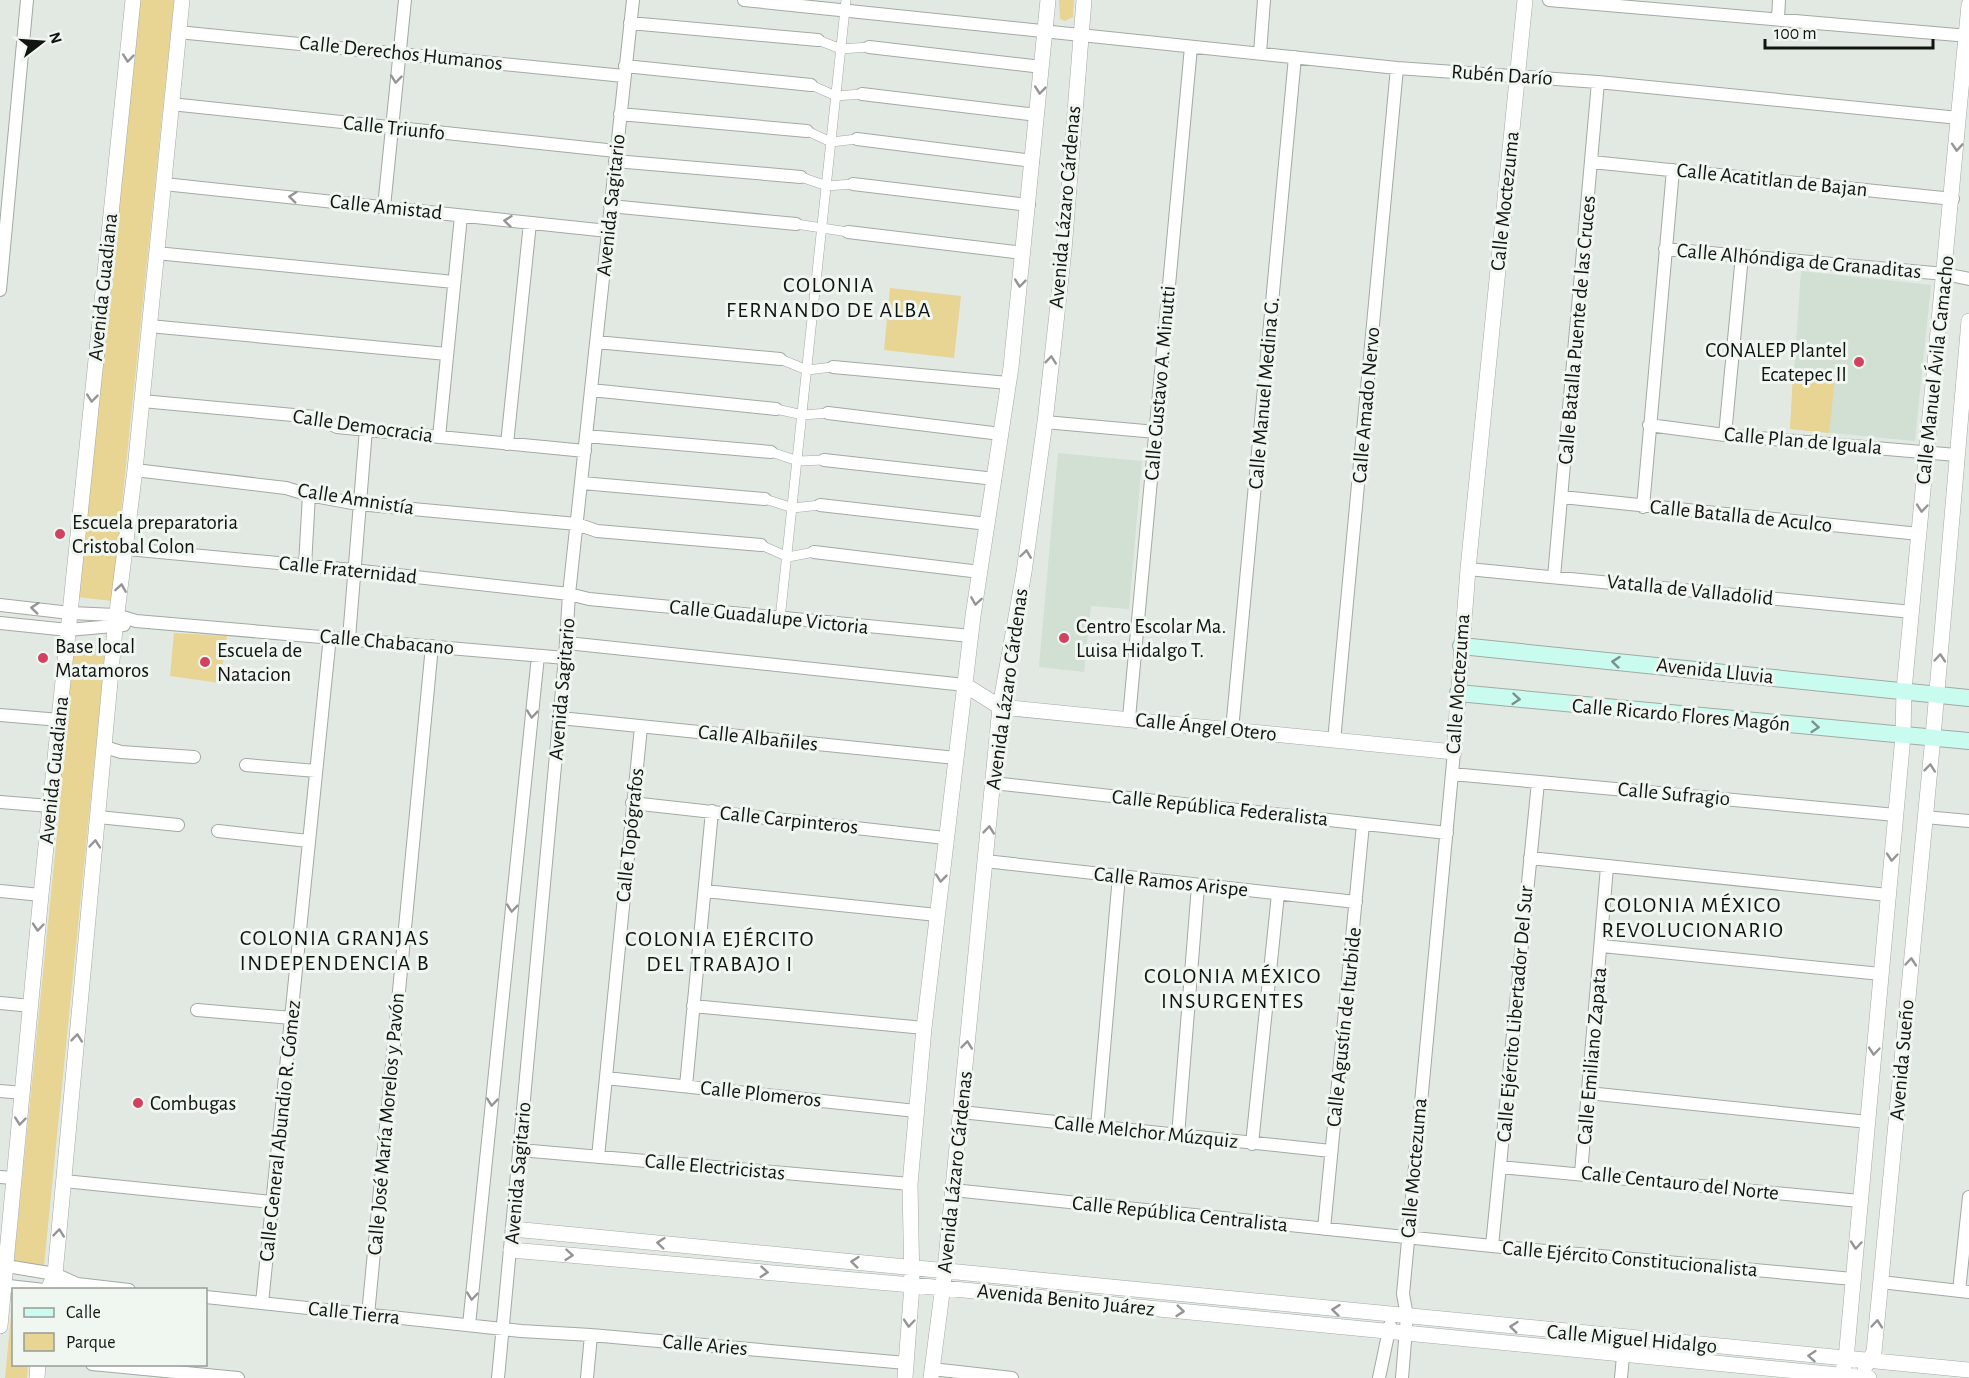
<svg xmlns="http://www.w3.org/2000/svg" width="1969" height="1378" viewBox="0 0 1969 1378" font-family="'Alegreya Sans',sans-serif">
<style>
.built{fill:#d2dfd3}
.green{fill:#e8d493}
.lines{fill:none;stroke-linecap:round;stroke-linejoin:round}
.pedestrian-casing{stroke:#a3a9a3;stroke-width:10}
.minor-casing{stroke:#a3a9a3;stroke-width:14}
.tertiary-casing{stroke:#a3a9a3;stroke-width:16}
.secondary-casing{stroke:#a3a9a3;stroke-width:18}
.pedestrian{stroke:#fff;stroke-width:9}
.minor{stroke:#fff;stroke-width:12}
.tertiary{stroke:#fff;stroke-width:15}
.secondary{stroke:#cafbef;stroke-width:16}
.oneway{stroke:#949594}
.oneway2{stroke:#77938c}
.poi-dot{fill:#d24260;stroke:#f0f6f0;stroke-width:2}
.labels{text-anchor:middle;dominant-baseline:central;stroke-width:6;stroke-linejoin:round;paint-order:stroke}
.street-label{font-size:21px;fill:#121412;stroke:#f0f6f0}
.poi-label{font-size:21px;fill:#121412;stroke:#f0f6f0;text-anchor:start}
.neighbourhood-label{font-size:22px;letter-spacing:1.5px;fill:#121412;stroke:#f0f6f0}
</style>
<rect width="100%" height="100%" fill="#e2e9e3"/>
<!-- built -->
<path class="built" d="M 1801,271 L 1931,285 L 1915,441 L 1790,429 Z
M 1058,453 L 1142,461 L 1129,609 L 1091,606 L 1084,672 L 1039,667 Z"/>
<!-- green -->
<path class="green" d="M 138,0 L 174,0 L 112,601 L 77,597 Z
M 1059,0 L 1074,0 L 1073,17 L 1065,21 L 1060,19 Z
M 890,288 L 961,296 L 954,358 L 884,350 Z
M 1793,374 L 1835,379 L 1829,433 L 1790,429 Z
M 174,633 L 227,636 L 220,683 L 170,676 Z
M 75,643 L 106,645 L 44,1266 L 14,1261 L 59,814 L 56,813 Z
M 13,1294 L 14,1364 L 28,1365 L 27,1378 L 5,1378 Z"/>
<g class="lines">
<defs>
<path id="pedestrian" d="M 818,40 L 841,49 L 869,47
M 811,85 L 836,96 L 862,94
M 807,131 L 831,142 L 857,139
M 801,177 L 827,186 L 853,184
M 796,224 L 848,232
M 780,359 L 807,370 L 833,367
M 776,409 L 803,415 L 828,413
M 771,452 L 798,461 L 824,460
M 765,499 L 793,508 L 820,505
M 761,545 L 788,557 L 814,552
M 780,619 L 846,0"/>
<path id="minor" d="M 744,0 L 1397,68 L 1598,82 L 1959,118
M 1549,0 L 1969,36
M 1778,18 L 1779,0
M 630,23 L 818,40
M 178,32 L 624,76
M 869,47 L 1042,67
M 1260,53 L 1264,0
M 625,66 L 811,85
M 862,94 L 1037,115
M 171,104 L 616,151
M 620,114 L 807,131
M 857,139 L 1033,161
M 615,161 L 801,177
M 1592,162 L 1953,199
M 164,184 L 608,231
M 853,184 L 1029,205
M 610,206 L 796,224
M 384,207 L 405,0
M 848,232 L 1023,253
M 1665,249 L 1945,274 L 1969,279
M 156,253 L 454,282
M 0,290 L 27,0
M 149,326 L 447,354
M 596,342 L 780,359
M 833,367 L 1008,383
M 591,390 L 776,409
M 142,401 L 315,417 L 337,427 L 585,451
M 828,413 L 1001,434
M 1045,422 L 1156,432
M 1649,425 L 1725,435 L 1956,455
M 1725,435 L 1742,255
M 586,436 L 771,452
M 439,437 L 461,216
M 507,444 L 530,223
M 824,460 L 995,479
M 135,470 L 286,488 L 309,495 L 358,504 L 577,524 L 597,531 L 761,545
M 582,483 L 765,499
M 1562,497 L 1919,534
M 820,505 L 988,524
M 1643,507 L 1673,170
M 127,549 L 353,570 L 569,594 L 589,599 L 971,636
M 814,552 L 980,572
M 305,565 L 309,495
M 1468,569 L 1912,612
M 1554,577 L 1598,82
M 0,605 L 70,613 L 116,615 L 136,621 L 565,658
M 0,623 L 68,630 L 124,625
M 349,638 L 366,429
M 567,643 L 965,685
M 0,715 L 60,720
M 560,718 L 956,758
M 1129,718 L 1191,47
M 1232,730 L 1295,57
M 1334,741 L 1397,68
M 105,747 L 121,752 L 194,757
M 246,765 L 316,771
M 1452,774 L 1896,815
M 993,783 L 1447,833
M 0,802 L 50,806
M 632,803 L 945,838
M 98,817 L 178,825
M 1925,817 L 1969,821
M 218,831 L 308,841
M 1530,858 L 1888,895
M 985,861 L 1356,902
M 0,891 L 41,895
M 705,891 L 937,915
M 1602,946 L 1881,974
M 0,1003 L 31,1006
M 693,1006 L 924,1028
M 197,1010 L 292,1018
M 606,1078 L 916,1111
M 686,1086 L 712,811
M 0,1091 L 23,1093
M 1588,1093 L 1868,1122
M 961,1112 L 1331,1151
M 1097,1128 L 1119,876
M 1178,1136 L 1198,886
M 1252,1144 L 1278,894
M 520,1150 L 910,1184
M 598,1157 L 641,727
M 1500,1167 L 1860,1201
M 1581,1173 L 1607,867
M 0,1177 L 14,1178
M 64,1181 L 272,1202
M 953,1190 L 1492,1246 L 1853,1279
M 1324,1229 L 1363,824
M 1492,1246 L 1538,782
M 0,1265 L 55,1274 L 77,1284
M 1881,1282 L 1969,1292
M 0,1285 L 44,1290
M 51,1290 L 77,1284 L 129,1290
M 1959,1291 L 1969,1197
M 206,1297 L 521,1331 L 591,1335 L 906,1363
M 262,1303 L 330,636
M 368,1315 L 432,646
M 469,1325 L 538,656
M 92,1364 L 238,1378
M 932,1369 L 1012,1378
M 498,1378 L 565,658 L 569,594 L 633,0
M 587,1378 L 591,1335
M 1379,1378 L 1390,1325
M 1402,1378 L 1407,1316 L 1403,1294 L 1454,752
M 1621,1378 L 1623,1356"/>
<path id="tertiary" d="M 965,685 L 1000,707 L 1454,752 L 1468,569 L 1525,0
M 513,1229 L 1969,1370
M 511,1250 L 912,1285 L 1869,1378
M 48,1290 L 55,1274 L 115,628 L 135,470 L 182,0
M 0,1326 L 41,895 L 133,0
M 1865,1367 L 1874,1352 L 1933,737 L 1969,321
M 37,1378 L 38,1364
M 905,1378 L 912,1285 L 910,1184 L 924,1028 L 973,616 L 1011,367 L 1048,0
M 931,1378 L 945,1270 L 1000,707 L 1024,572 L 1045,422 L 1064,250 L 1084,0
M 1841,1378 L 1846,1359 L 1903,736 L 1904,690 L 1969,5"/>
<path id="secondary" d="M 1461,646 L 1969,698
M 1458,693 L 1969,741"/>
</defs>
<!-- pedestrian casing -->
<use href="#pedestrian" class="pedestrian-casing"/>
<!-- minor casing -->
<use href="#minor" class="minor-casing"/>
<!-- tertiary casing -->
<use href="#tertiary" class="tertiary-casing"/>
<!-- secondary casing -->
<use href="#secondary" class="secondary-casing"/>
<!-- pedestrian -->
<use href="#pedestrian" class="pedestrian"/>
<!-- minor -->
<use href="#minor" class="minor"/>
<!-- tertiary -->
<use href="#tertiary" class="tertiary"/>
<!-- secondary -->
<use href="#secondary" class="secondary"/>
</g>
<!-- one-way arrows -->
<defs><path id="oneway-chevron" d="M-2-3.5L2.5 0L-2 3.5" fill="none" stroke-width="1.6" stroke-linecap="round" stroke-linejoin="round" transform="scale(1.5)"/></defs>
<g class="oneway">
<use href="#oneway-chevron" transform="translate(128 58) rotate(96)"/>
<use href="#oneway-chevron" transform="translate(396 79) rotate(96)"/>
<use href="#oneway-chevron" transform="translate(1040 90) rotate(96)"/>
<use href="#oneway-chevron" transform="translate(1957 147) rotate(94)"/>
<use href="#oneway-chevron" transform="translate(293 197) rotate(-174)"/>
<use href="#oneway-chevron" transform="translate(508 221) rotate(-174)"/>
<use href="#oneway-chevron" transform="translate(1020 283) rotate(96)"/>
<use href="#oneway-chevron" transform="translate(1051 360) rotate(-84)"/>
<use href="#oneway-chevron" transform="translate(92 398) rotate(96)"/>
<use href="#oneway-chevron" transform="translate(1922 508) rotate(95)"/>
<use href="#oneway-chevron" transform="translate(1026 554) rotate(-82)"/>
<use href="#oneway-chevron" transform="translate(121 588) rotate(-81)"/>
<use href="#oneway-chevron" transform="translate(976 601) rotate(99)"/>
<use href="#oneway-chevron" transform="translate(35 608) rotate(-174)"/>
<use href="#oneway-chevron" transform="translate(1940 658) rotate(-85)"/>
<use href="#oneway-chevron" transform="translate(532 714) rotate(96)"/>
<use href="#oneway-chevron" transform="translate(1930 768) rotate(-84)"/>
<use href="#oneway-chevron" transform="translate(989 830) rotate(-84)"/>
<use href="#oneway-chevron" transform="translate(95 844) rotate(-85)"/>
<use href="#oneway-chevron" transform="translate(1892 857) rotate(95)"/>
<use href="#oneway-chevron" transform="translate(941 878) rotate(96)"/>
<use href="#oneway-chevron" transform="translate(512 908) rotate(96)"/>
<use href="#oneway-chevron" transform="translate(38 927) rotate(95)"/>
<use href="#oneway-chevron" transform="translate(1911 962) rotate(-85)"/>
<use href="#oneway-chevron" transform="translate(77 1038) rotate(-84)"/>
<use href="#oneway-chevron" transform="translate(967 1045) rotate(-84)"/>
<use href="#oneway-chevron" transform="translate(1874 1051) rotate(95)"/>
<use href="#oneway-chevron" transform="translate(492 1102) rotate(96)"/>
<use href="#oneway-chevron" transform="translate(20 1121) rotate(96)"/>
<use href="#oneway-chevron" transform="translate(59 1233) rotate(-84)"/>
<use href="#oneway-chevron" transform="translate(661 1243) rotate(-174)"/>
<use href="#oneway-chevron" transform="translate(1856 1245) rotate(95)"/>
<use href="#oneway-chevron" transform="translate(569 1255) rotate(5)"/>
<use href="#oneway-chevron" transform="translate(855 1262) rotate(-174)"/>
<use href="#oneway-chevron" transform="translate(764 1272) rotate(5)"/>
<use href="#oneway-chevron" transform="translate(472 1296) rotate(96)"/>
<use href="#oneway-chevron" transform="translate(1336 1310) rotate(-174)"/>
<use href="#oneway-chevron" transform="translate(1180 1311) rotate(6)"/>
<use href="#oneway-chevron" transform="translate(909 1323) rotate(95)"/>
<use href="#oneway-chevron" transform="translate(1877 1324) rotate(-85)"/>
<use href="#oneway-chevron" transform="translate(1514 1327) rotate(-174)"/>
<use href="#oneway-chevron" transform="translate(1812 1356) rotate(-175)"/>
</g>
<g class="oneway2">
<use href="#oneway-chevron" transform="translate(1616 662) rotate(-174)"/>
<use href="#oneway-chevron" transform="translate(1516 699) rotate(5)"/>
<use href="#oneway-chevron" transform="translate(1815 727) rotate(5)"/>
</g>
<!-- markers -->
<g class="poi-dot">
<circle cx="1859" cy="362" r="6"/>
<circle cx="60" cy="534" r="6"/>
<circle cx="1064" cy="638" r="6"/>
<circle cx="43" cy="658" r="6"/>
<circle cx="205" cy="662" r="6"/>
<circle cx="138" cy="1103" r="6"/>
</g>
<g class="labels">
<!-- street labels -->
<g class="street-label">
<text transform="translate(401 53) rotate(6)">Calle Derechos Humanos</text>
<text transform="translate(1502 75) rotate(4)">Rubén Darío</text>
<text transform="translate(394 128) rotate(6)">Calle Triunfo</text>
<text transform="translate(1772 180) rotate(6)">Calle Acatitlan de Bajan</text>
<text transform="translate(1505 201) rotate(-84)">Calle Moctezuma</text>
<text transform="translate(611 205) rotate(-84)">Avenida Sagitario</text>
<text transform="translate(386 207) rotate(6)">Calle Amistad</text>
<text transform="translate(1065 207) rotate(-85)">Avenida Lázaro Cárdenas</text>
<text transform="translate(1799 261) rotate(5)">Calle Alhóndiga de Granaditas</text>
<text transform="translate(103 287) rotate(-84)">Avenida Guadiana</text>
<text transform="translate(1577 330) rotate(-85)">Calle Batalla Puente de las Cruces</text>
<text transform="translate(1935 370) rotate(-84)">Calle Manuel Ávila Camacho</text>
<text transform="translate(1160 383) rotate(-85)">Calle Gustavo A. Minutti</text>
<text transform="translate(1264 393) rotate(-85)">Calle Manuel Medina G.</text>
<text transform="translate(1366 405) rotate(-85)">Calle Amado Nervo</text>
<text transform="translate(363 426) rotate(8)">Calle Democracia</text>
<text transform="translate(1803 441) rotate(5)">Calle Plan de Iguala</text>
<text transform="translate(356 499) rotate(9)">Calle Amnistía</text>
<text transform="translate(1741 516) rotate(6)">Calle Batalla de Aculco</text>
<text transform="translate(348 570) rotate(6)">Calle Fraternidad</text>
<text transform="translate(1690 590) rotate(6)">Vatalla de Valladolid</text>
<text transform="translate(769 617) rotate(6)">Calle Guadalupe Victoria</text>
<text transform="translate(387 642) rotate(5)">Calle Chabacano</text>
<text transform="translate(1715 671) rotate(6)">Avenida Lluvia</text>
<text transform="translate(1458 684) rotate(-86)">Calle Moctezuma</text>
<text transform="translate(562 689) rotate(-85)">Avenida Sagitario</text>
<text transform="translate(1007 689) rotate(-82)">Avenida Lázaro Cárdenas</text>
<text transform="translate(1681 715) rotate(5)">Calle Ricardo Flores Magón</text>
<text transform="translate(1206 727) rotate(6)">Calle Ángel Otero</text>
<text transform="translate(758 738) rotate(6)">Calle Albañiles</text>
<text transform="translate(54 770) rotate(-84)">Avenida Guadiana</text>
<text transform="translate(1674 794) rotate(5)">Calle Sufragio</text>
<text transform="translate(1220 808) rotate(6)">Calle República Federalista</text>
<text transform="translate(789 820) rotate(6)">Calle Carpinteros</text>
<text transform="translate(630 835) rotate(-84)">Calle Topógrafos</text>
<text transform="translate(1171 882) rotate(6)">Calle Ramos Arispe</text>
<text transform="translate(1515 1014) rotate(-85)">Calle Ejército Libertador Del Sur</text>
<text transform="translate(1344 1027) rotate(-84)">Calle Agustín de Iturbide</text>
<text transform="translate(1592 1056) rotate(-85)">Calle Emiliano Zapata</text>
<text transform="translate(1902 1060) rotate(-85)">Avenida Sueño</text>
<text transform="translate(761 1094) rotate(6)">Calle Plomeros</text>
<text transform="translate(386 1124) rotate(-85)">Calle José María Morelos y Pavón</text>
<text transform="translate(280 1131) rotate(-84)">Calle General Abundio R. Gómez</text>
<text transform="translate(1146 1132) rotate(6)">Calle Melchor Múzquiz</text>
<text transform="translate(715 1167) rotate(5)">Calle Electricistas</text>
<text transform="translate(1414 1168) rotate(-85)">Calle Moctezuma</text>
<text transform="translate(955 1172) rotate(-84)">Avenida Lázaro Cárdenas</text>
<text transform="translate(518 1173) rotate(-85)">Avenida Sagitario</text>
<text transform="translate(1680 1183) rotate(6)">Calle Centauro del Norte</text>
<text transform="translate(1180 1214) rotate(6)">Calle República Centralista</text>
<text transform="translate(1630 1259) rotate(5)">Calle Ejército Constitucionalista</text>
<text transform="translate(1066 1300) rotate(6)">Avenida Benito Juárez</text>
<text transform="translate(354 1313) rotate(6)">Calle Tierra</text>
<text transform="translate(1632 1339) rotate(5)">Calle Miguel Hidalgo</text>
<text transform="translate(705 1345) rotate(5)">Calle Aries</text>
</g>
<!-- poi labels -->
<g class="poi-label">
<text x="1847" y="350" text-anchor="end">CONALEP Plantel<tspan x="1847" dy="24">Ecatepec II</tspan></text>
<text x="72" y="522">Escuela preparatoria<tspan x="72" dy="24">Cristobal Colon</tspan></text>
<text x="1076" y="626">Centro Escolar Ma.<tspan x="1076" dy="24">Luisa Hidalgo T.</tspan></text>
<text x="55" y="646">Base local<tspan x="55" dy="24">Matamoros</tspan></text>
<text x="217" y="650">Escuela de<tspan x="217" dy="24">Natacion</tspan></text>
<text x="150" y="1103">Combugas</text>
</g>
<!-- neighbourhood labels -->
<g class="neighbourhood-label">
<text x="829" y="285">COLONIA<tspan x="829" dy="25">FERNANDO DE ALBA</tspan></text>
<text x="1693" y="905">COLONIA MÉXICO<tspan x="1693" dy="25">REVOLUCIONARIO</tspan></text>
<text x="335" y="938">COLONIA GRANJAS<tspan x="335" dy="25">INDEPENDENCIA B</tspan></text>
<text x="720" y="939">COLONIA EJÉRCITO<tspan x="720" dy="25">DEL TRABAJO I</tspan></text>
<text x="1233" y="976">COLONIA MÉXICO<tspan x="1233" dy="25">INSURGENTES</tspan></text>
</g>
</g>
<!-- legend -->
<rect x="12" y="1288" width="195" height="78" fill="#f0f6f0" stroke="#979c97" stroke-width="1.5"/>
<rect x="24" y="1308" width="30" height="9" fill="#cafbef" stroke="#979c97" stroke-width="1.5"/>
<text x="66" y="1318" font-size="18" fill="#121412">Calle</text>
<rect x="24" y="1333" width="30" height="18" fill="#e8d493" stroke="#979c97" stroke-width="1.5"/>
<text x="66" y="1348" font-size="18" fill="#121412">Parque</text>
<!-- north arrow -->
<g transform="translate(42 42) rotate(73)" stroke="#f0f6f0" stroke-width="4.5" paint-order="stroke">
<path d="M0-4.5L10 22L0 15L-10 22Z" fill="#121412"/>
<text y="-9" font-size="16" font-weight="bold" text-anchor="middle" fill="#121412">N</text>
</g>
<!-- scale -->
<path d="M1765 39v9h168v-9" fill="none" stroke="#121412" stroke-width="3"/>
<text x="1774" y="39" font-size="18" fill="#121412" stroke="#f0f6f0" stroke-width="4.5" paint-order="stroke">100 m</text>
</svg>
